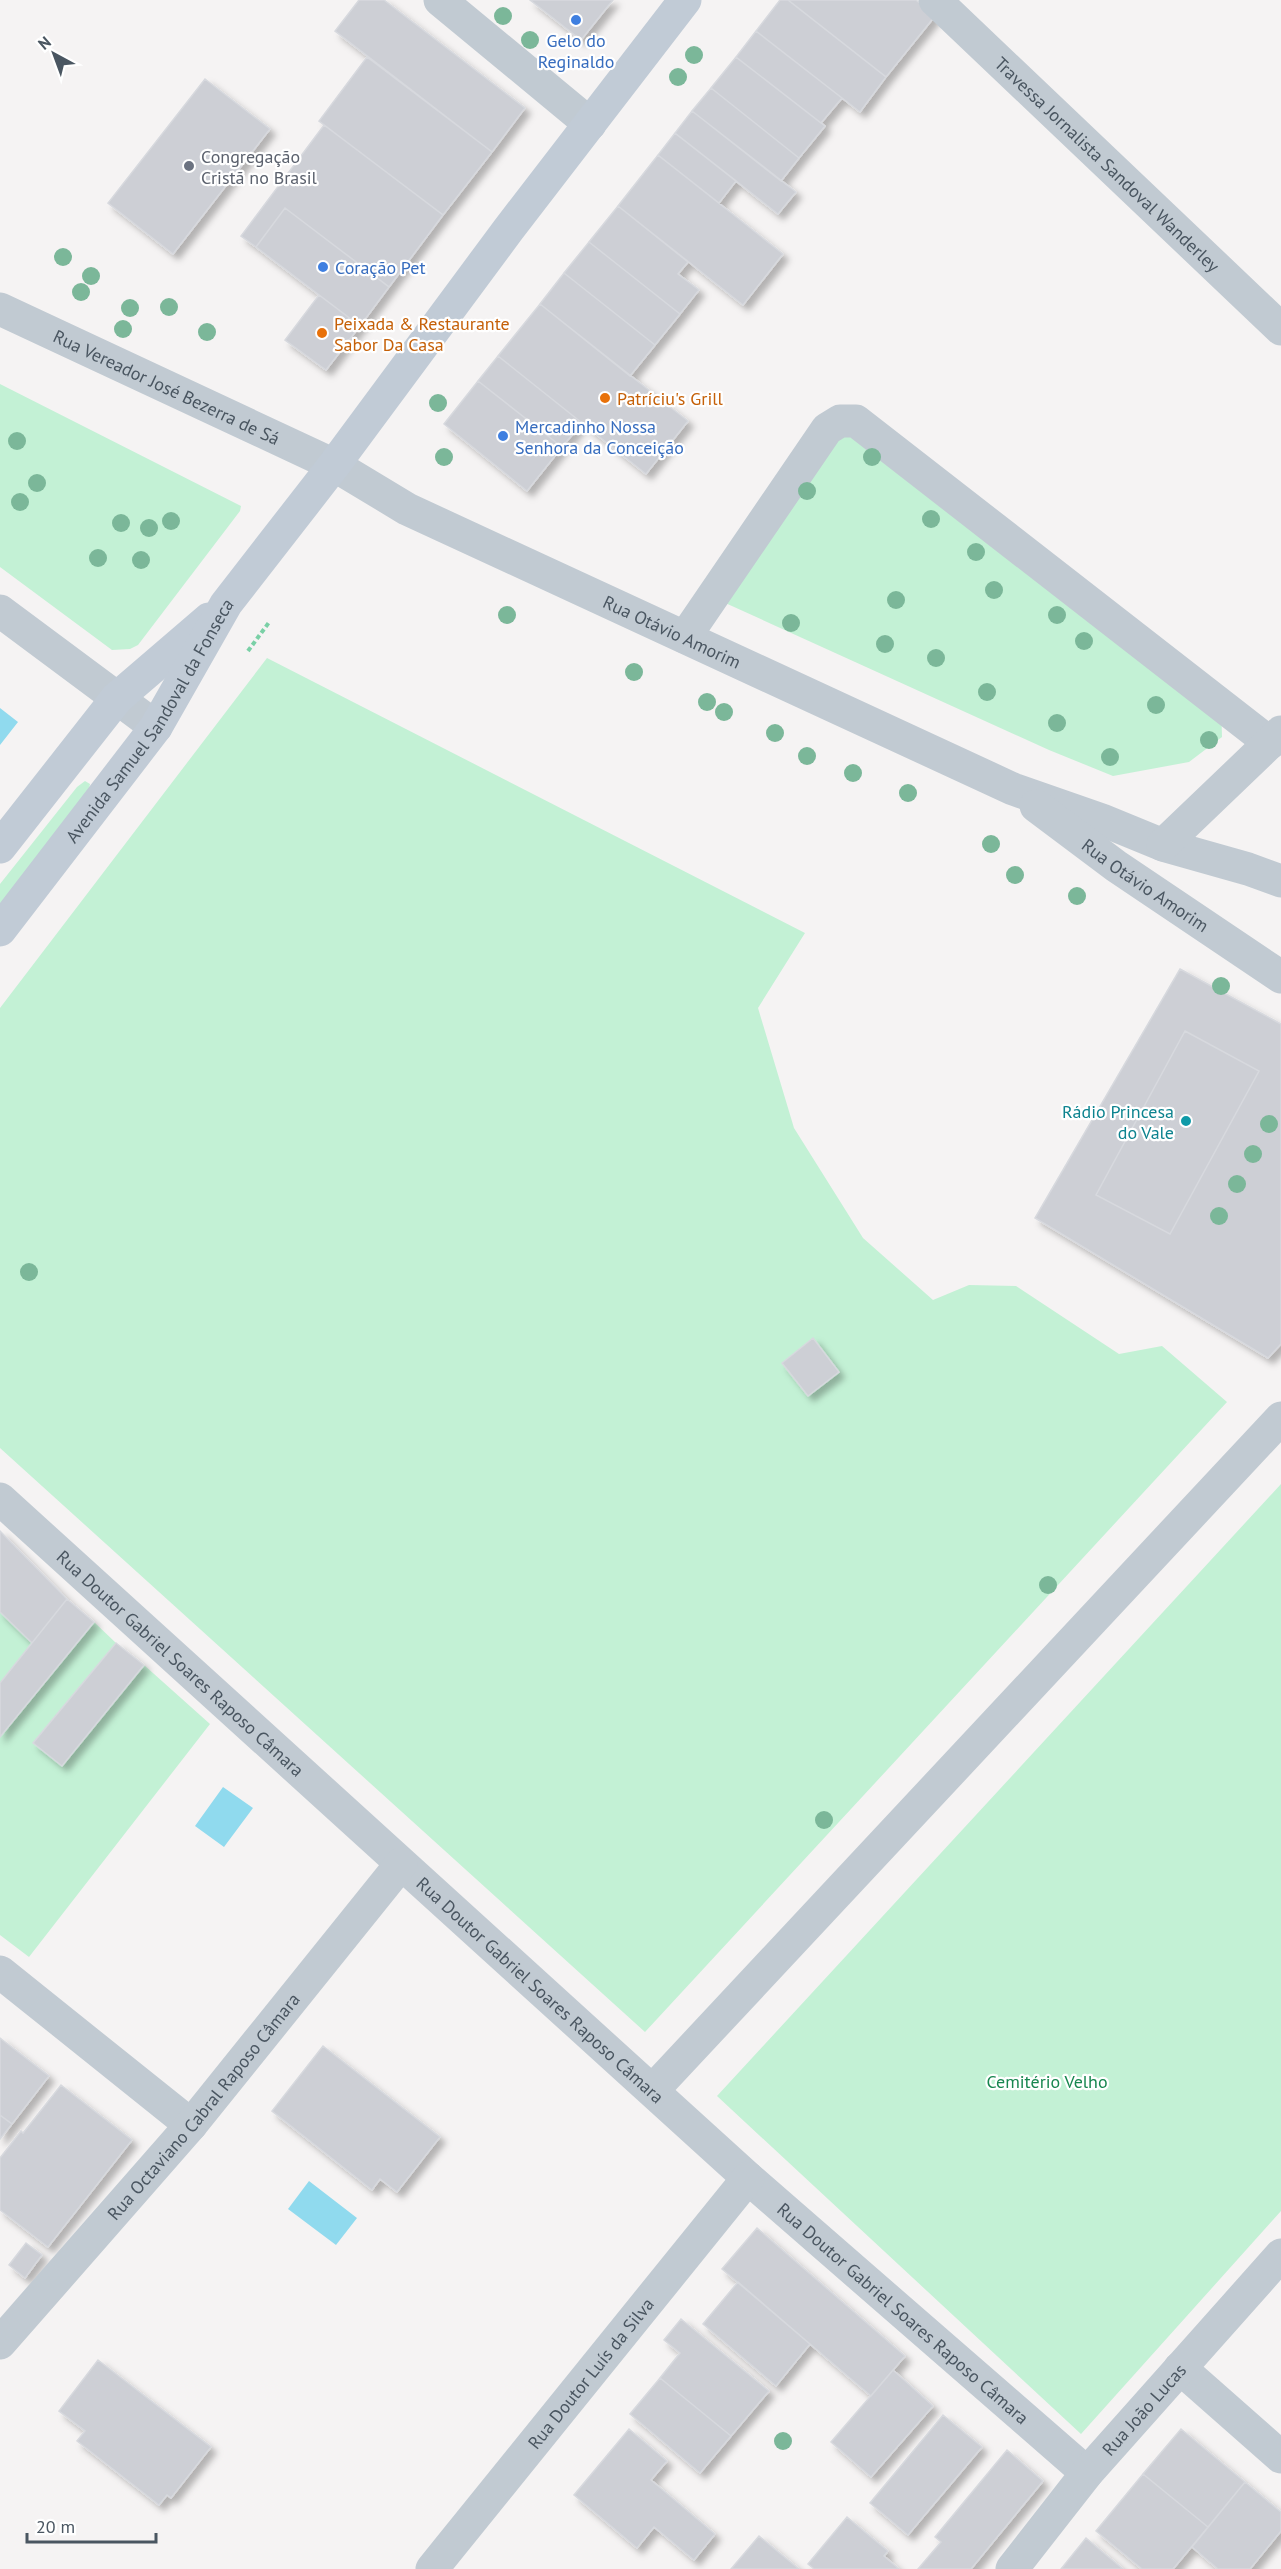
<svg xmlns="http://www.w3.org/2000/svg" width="1281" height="2569" viewBox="0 0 1281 2569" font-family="'PT Sans',sans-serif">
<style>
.green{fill:#c3f1d5}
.water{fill:#90daee}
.building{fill:#cdcfd5;stroke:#d7d9de;stroke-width:1.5;filter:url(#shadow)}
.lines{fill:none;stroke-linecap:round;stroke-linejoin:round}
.path{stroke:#7ad0a6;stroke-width:4;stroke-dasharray:4.5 3;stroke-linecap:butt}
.street{stroke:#c1cad2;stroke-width:33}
.secondary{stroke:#c1cbd6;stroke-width:33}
.tree{fill:#7bb799}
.shop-dot{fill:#3f7fe0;stroke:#fff;stroke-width:2}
.worship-dot{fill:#6b7280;stroke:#fff;stroke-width:2}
.food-dot{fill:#e8710a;stroke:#fff;stroke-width:2}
.culture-dot{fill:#0f9aa8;stroke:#fff;stroke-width:2}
.labels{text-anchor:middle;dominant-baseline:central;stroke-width:4.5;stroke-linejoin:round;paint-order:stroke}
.shop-label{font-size:18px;fill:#366cbe;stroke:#fff;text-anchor:start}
.worship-label{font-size:18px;fill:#5b616d;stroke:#fff;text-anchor:start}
.street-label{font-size:18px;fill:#4a5661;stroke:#fff}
.food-label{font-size:18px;fill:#c56008;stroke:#fff;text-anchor:start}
.culture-label{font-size:18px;fill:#0d838f;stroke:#fff;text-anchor:end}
.park-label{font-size:18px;fill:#17864f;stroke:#fff}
</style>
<defs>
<filter id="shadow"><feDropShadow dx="5.5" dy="5.5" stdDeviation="3" flood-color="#0004"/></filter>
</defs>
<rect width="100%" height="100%" fill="#f5f3f3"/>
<!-- green -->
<path class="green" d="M 0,384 L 241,506 L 240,511 L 138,645 L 130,649 L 112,650 L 0,567 Z
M 845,426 L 1221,703 L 1222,737 L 1189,762 L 1113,776 L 1049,750 L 712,597 Z
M 267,658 L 805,933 L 758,1008 L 794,1128 L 863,1238 L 933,1300 L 969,1285 L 1016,1286 L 1119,1354 L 1162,1346 L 1227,1402 L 645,2032 L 0,1448 L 0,1008 Z
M 85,781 L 90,784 L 89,789 L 0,908 L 0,884 L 77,787 Z
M 1281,1484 L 1281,2211 L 1081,2434 L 717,2096 Z
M 0,1612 L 32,1643 L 0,1683 Z
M 94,1622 L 116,1643 L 34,1742 L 144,1665 L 210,1724 L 29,1957 L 0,1935 L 0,1737 Z"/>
<!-- water -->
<path class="water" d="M 0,708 L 18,722 L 0,745 Z
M 223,1787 L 253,1808 L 224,1847 L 195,1826 Z
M 309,2181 L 357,2218 L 336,2245 L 288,2209 Z"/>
<!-- building -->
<path class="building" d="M 359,0 L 384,0 L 525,108 L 492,152 L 335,31 Z
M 530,0 L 613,0 L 581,40 Z
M 780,0 L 788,0 L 886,77 L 860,112 L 756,31 Z
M 788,0 L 916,0 L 935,16 L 886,77 Z
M 756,31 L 842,98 L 821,123 L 736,57 Z
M 367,57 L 492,152 L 443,215 L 319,121 Z
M 736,57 L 825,126 L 799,158 L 711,88 Z
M 205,79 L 270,129 L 173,254 L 108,203 Z
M 711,88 L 799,158 L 781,181 L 692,111 Z
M 692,111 L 796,192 L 778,214 L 675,133 Z
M 324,125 L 443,215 L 389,287 L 285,208 L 256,247 L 241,236 Z
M 675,133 L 736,181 L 719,203 L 658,155 Z
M 658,155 L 783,254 L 743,305 L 618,206 Z
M 618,206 L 688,262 L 678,274 L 699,290 L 680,314 L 589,242 Z
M 285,208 L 389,287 L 360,326 L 256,247 Z
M 589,242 L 680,314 L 655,345 L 564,273 Z
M 564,273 L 655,345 L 630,376 L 540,304 Z
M 319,295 L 360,326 L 326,370 L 285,340 Z
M 540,304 L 688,421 L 646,474 L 498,356 Z
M 498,356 L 582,423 L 562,447 L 478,381 Z
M 478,381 L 562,447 L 527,491 L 444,424 Z
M 1180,969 L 1281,1024 L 1281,1344 L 1268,1358 L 1035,1218 Z
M 1185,1031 L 1259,1071 L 1170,1234 L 1096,1195 Z
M 813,1338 L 839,1372 L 808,1396 L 782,1363 Z
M 0,1531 L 67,1599 L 32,1643 L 0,1612 Z
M 67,1599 L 94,1622 L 0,1737 L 0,1683 Z
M 116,1643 L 144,1665 L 62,1766 L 33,1743 Z
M 0,2038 L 49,2076 L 12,2124 L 0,2115 Z
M 323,2046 L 440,2137 L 397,2192 L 380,2179 L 372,2190 L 272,2111 Z
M 61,2085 L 132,2140 L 48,2247 L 0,2210 L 0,2158 L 21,2131 L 23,2133 Z
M 0,2115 L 12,2124 L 0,2139 Z
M 757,2228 L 905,2356 L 871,2396 L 722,2269 Z
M 26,2243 L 42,2255 L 25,2278 L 9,2265 Z
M 738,2282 L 810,2344 L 776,2386 L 703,2324 Z
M 681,2319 L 769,2391 L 731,2436 L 660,2378 L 680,2353 L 664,2340 Z
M 98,2360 L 211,2447 L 171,2498 L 167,2495 L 159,2505 L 77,2441 L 85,2431 L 59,2411 Z
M 893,2370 L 933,2406 L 871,2477 L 831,2442 Z
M 660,2378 L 731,2436 L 700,2473 L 630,2414 Z
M 943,2415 L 982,2447 L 908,2535 L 870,2503 Z
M 629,2429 L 667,2461 L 651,2480 L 715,2534 L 694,2560 L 654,2527 L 637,2548 L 574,2495 Z
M 1181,2429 L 1245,2482 L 1208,2527 L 1143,2474 Z
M 1007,2450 L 1043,2481 L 971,2569 L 918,2569 L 941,2542 L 935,2537 Z
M 1143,2474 L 1208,2527 L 1173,2569 L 1142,2569 L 1096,2531 Z
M 1245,2482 L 1281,2512 L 1281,2531 L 1250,2569 L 1218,2569 L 1192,2547 Z
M 847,2517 L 888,2551 L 884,2556 L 899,2569 L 814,2569 L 808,2564 Z
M 759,2536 L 799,2569 L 731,2569 Z
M 1086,2538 L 1123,2569 L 1061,2569 Z"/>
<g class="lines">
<!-- path -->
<path class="path" d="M 248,651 L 270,621"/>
<!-- street -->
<g class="street">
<path d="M 440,0 L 590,124"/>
<path id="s1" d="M 935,0 L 1281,329"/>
<path id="s2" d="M 0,309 L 334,465 L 407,509 L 1013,789 L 1102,820 L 1163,845 L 1248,869 L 1281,881"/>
<path d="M 0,611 L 156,727"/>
<path d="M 685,637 L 827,429 L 840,421 L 856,421 L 1270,743"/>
<path id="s3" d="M 1036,806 L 1116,866 L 1281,977"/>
<path d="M 1163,845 L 1281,732"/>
<path id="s4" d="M 0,1499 L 748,2178 L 1087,2473"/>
<path d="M 0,1972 L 191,2125"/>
<path d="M 653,2090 L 1281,1418"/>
<path id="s5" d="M 0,2343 L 191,2125 L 401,1864"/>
<path d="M 1180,2368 L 1281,2457"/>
<path id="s6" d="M 432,2569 L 748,2178"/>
<path id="s7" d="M 1012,2569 L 1087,2473 L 1281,2255"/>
</g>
<!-- secondary -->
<g class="secondary">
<path d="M 0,847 L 117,698 L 209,619"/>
<path id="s8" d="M 0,930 L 156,727 L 226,604 L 334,465 L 508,230 L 685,0"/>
</g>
</g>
<!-- trees -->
<g class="tree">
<circle cx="503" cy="16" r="9"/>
<circle cx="530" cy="40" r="9"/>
<circle cx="694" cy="55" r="9"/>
<circle cx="678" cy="77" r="9"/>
<circle cx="63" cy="257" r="9"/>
<circle cx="91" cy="276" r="9"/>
<circle cx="81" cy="292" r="9"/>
<circle cx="169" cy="307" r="9"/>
<circle cx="130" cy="308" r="9"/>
<circle cx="123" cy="329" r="9"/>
<circle cx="207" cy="332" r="9"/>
<circle cx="438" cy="403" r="9"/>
<circle cx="17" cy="441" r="9"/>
<circle cx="444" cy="457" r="9"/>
<circle cx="872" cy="457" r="9"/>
<circle cx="37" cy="483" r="9"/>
<circle cx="807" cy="491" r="9"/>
<circle cx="20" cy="502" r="9"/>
<circle cx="931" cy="519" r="9"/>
<circle cx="171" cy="521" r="9"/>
<circle cx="121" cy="523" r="9"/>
<circle cx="149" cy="528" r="9"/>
<circle cx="976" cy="552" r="9"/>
<circle cx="98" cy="558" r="9"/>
<circle cx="141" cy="560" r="9"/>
<circle cx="994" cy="590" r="9"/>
<circle cx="896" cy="600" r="9"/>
<circle cx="507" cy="615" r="9"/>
<circle cx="1057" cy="615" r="9"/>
<circle cx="791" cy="623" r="9"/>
<circle cx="1084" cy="641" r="9"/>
<circle cx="885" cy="644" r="9"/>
<circle cx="936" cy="658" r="9"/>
<circle cx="634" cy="672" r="9"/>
<circle cx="987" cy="692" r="9"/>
<circle cx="707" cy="702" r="9"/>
<circle cx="1156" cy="705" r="9"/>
<circle cx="724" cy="712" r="9"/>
<circle cx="1057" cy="723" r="9"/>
<circle cx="775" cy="733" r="9"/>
<circle cx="1209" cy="740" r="9"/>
<circle cx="807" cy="756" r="9"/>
<circle cx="1110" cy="757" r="9"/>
<circle cx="853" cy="773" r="9"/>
<circle cx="908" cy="793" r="9"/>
<circle cx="991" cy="844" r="9"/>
<circle cx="1015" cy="875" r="9"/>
<circle cx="1077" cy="896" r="9"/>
<circle cx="1221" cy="986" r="9"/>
<circle cx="1269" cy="1124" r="9"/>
<circle cx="1253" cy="1154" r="9"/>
<circle cx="1237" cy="1184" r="9"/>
<circle cx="1219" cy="1216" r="9"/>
<circle cx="29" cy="1272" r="9"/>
<circle cx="1048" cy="1585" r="9"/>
<circle cx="824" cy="1820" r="9"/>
<circle cx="783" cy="2441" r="9"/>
</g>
<!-- markers -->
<g class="shop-dot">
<circle cx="576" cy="20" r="6"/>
<circle cx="323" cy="267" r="6"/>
<circle cx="503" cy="436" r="6"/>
</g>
<circle class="worship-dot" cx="189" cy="166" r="6"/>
<g class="food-dot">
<circle cx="322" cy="333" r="6"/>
<circle cx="605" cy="398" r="6"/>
</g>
<circle class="culture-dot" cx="1186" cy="1121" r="6"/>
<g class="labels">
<!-- shop labels -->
<g class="shop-label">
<text x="576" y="40" text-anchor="middle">Gelo do<tspan x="576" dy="21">Reginaldo</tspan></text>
<text x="335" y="267">Coração Pet</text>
<text x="515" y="426">Mercadinho Nossa<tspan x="515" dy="21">Senhora da Conceição</tspan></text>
</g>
<!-- worship labels -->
<g class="worship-label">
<text x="201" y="156">Congregação<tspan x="201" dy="21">Cristã no Brasil</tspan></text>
</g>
<!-- street labels -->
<g class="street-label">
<text stroke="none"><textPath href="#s1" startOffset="238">Travessa Jornalista Sandoval Wanderley</textPath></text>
<text stroke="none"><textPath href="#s2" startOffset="184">Rua Vereador José Bezerra de Sá</textPath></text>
<text stroke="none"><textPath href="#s2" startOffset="746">Rua Otávio Amorim</textPath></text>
<text stroke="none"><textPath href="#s8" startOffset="258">Avenida Samuel Sandoval da Fonseca</textPath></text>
<text stroke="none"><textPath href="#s3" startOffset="135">Rua Otávio Amorim</textPath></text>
<text stroke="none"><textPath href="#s4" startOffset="244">Rua Doutor Gabriel Soares Raposo Câmara</textPath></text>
<text stroke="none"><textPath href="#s4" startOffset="730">Rua Doutor Gabriel Soares Raposo Câmara</textPath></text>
<text stroke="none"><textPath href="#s5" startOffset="312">Rua Octaviano Cabral Raposo Câmara</textPath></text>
<text stroke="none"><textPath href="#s4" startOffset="1216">Rua Doutor Gabriel Soares Raposo Câmara</textPath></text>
<text stroke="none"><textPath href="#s6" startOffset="252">Rua Doutor Luís da Silva</textPath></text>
<text stroke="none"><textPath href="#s7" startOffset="207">Rua João Lucas</textPath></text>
</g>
<!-- food labels -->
<g class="food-label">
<text x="334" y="323">Peixada &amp; Restaurante<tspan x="334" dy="21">Sabor Da Casa</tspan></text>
<text x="617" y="398">Patríciu's Grill</text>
</g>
<!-- culture labels -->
<g class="culture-label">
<text x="1174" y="1111">Rádio Princesa<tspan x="1174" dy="21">do Vale</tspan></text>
</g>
<!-- park labels -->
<g class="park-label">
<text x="1047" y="2081">Cemitério Velho</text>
</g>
</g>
<!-- north arrow -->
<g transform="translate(54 54) rotate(319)" stroke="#ffffff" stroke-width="4.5" paint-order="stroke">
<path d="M0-4.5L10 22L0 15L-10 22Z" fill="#4a5661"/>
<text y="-9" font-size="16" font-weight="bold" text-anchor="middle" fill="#4a5661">N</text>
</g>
<!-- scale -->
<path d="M27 2533v9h129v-9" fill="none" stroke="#4a5661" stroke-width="3"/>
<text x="36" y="2533" font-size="18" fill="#4a5661" stroke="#ffffff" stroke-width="4.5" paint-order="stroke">20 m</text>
</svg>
